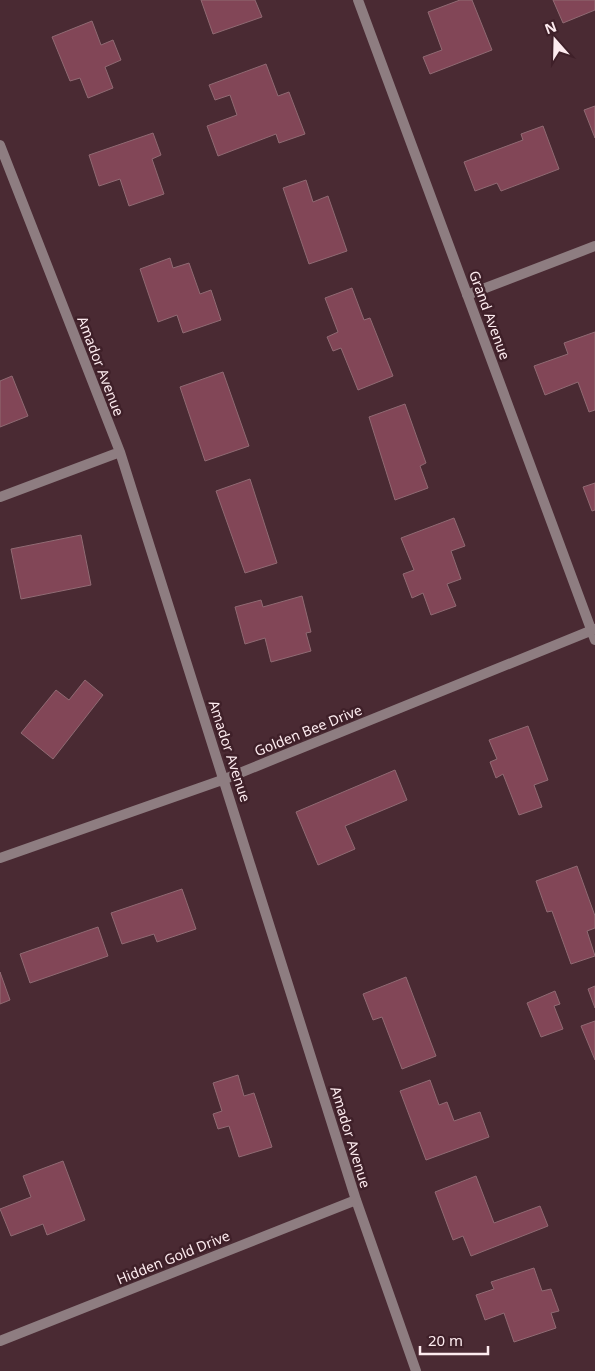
<svg xmlns="http://www.w3.org/2000/svg" width="595" height="1371" viewBox="0 0 595 1371" font-family="'Noto Sans',sans-serif">
<style>
.building{fill:#824657;stroke:#906a73}
.lines{fill:none;stroke-linecap:round;stroke-linejoin:round}
.street{stroke:#8e7d81;stroke-width:10}
.labels{text-anchor:middle;dominant-baseline:central;stroke-width:5;stroke-linejoin:round;paint-order:stroke}
.street-label{font-size:14px;fill:#fdebef;stroke:#3f2029}
</style>
<rect width="100%" height="100%" fill="#4a2a33"/>
<!-- building -->
<path class="building" d="M 201,0 L 255,0 L 262,17 L 213,34 Z
M 460,0 L 472,0 L 492,50 L 430,74 L 423,57 L 442,50 L 428,12 Z
M 553,0 L 595,0 L 595,10 L 563,23 Z
M 92,21 L 101,45 L 113,40 L 121,60 L 105,67 L 113,88 L 88,98 L 80,78 L 70,81 L 52,37 Z
M 266,64 L 278,96 L 289,92 L 305,134 L 279,143 L 276,134 L 218,156 L 207,126 L 237,115 L 230,95 L 215,100 L 209,85 Z
M 595,106 L 595,138 L 584,110 Z
M 543,126 L 559,169 L 501,191 L 497,183 L 475,191 L 464,162 L 523,140 L 521,134 Z
M 153,133 L 161,155 L 152,159 L 164,194 L 129,206 L 120,179 L 99,186 L 89,155 Z
M 306,180 L 313,202 L 328,196 L 347,251 L 309,264 L 283,188 Z
M 170,258 L 173,268 L 189,263 L 200,294 L 211,290 L 221,320 L 183,333 L 177,315 L 158,322 L 140,269 Z
M 352,288 L 364,320 L 370,318 L 393,376 L 358,390 L 341,348 L 333,351 L 327,337 L 338,332 L 325,298 Z
M 595,332 L 595,410 L 589,412 L 578,382 L 545,395 L 534,366 L 568,354 L 564,343 Z
M 223,372 L 249,446 L 205,461 L 180,387 Z
M 12,376 L 28,416 L 0,427 L 0,381 Z
M 405,404 L 426,463 L 420,466 L 428,488 L 395,500 L 369,417 Z
M 250,479 L 277,563 L 245,573 L 216,491 Z
M 595,483 L 595,510 L 592,511 L 583,487 Z
M 454,518 L 465,546 L 451,551 L 461,579 L 447,584 L 456,606 L 431,615 L 423,593 L 412,598 L 403,574 L 414,570 L 401,538 Z
M 81,535 L 91,585 L 21,599 L 11,549 Z
M 302,596 L 311,632 L 306,633 L 311,651 L 271,662 L 265,638 L 245,644 L 235,607 L 261,600 L 263,607 Z
M 85,680 L 103,695 L 53,759 L 21,733 L 56,690 L 69,700 Z
M 528,726 L 548,780 L 534,785 L 542,807 L 519,815 L 503,774 L 496,778 L 490,762 L 497,759 L 489,740 Z
M 395,770 L 407,800 L 345,826 L 355,849 L 318,865 L 296,812 Z
M 577,866 L 595,916 L 595,928 L 587,931 L 595,956 L 571,964 L 552,911 L 547,912 L 536,881 Z
M 182,889 L 196,929 L 157,942 L 154,934 L 122,944 L 111,913 Z
M 98,927 L 108,956 L 30,983 L 20,954 Z
M 0,972 L 10,1000 L 0,1004 Z
M 406,977 L 436,1056 L 402,1069 L 382,1017 L 373,1020 L 363,994 Z
M 595,986 L 595,1008 L 588,989 Z
M 555,991 L 560,1004 L 554,1006 L 563,1029 L 541,1037 L 527,1003 Z
M 595,1021 L 595,1060 L 581,1026 Z
M 238,1075 L 244,1096 L 254,1093 L 272,1147 L 239,1157 L 229,1126 L 218,1129 L 213,1114 L 222,1111 L 213,1083 Z
M 430,1080 L 439,1105 L 447,1102 L 454,1121 L 480,1112 L 489,1137 L 426,1160 L 400,1091 Z
M 63,1161 L 85,1220 L 47,1235 L 43,1224 L 11,1236 L 0,1209 L 31,1197 L 23,1176 Z
M 476,1176 L 494,1223 L 540,1206 L 548,1226 L 471,1256 L 463,1236 L 453,1240 L 435,1192 Z
M 534,1268 L 542,1291 L 551,1289 L 559,1311 L 551,1313 L 556,1328 L 514,1342 L 504,1313 L 485,1320 L 476,1295 L 494,1289 L 491,1282 Z"/>
<g class="lines">
<!-- street -->
<path class="street" d="M 358,0 L 595,640
M 0,145 L 120,452 L 356,1200 L 416,1371
M 467,295 L 595,246
M 0,497 L 120,452
M 0,858 L 225,779 L 595,629
M 0,1341 L 356,1200"/>
</g>
<g class="labels">
<!-- street labels -->
<g class="street-label">
<text transform="translate(490 315) rotate(70)">Grand Avenue</text>
<text transform="translate(101 366) rotate(69)">Amador Avenue</text>
<text transform="translate(308 730) rotate(-22)">Golden Bee Drive</text>
<text transform="translate(230 751) rotate(72)">Amador Avenue</text>
<text transform="translate(351 1137) rotate(73)">Amador Avenue</text>
<text transform="translate(173 1257) rotate(-22)">Hidden Gold Drive</text>
</g>
</g>
<!-- north arrow -->
<g transform="translate(555 40) rotate(340)" stroke="#3f2029" stroke-width="4" paint-order="stroke">
<path d="M0-4L9 19L0 12L-9 19Z" fill="#fdebef"/>
<text y="-8" font-size="14" font-weight="bold" text-anchor="middle" fill="#fdebef">N</text>
</g>
<!-- scale -->
<path d="M420 1346v8h68v-8" fill="none" stroke="#fdebef" stroke-width="2.5"/>
<text x="428" y="1346" font-size="15" fill="#fdebef" stroke="#3f2029" stroke-width="4" paint-order="stroke">20 m</text>
</svg>
